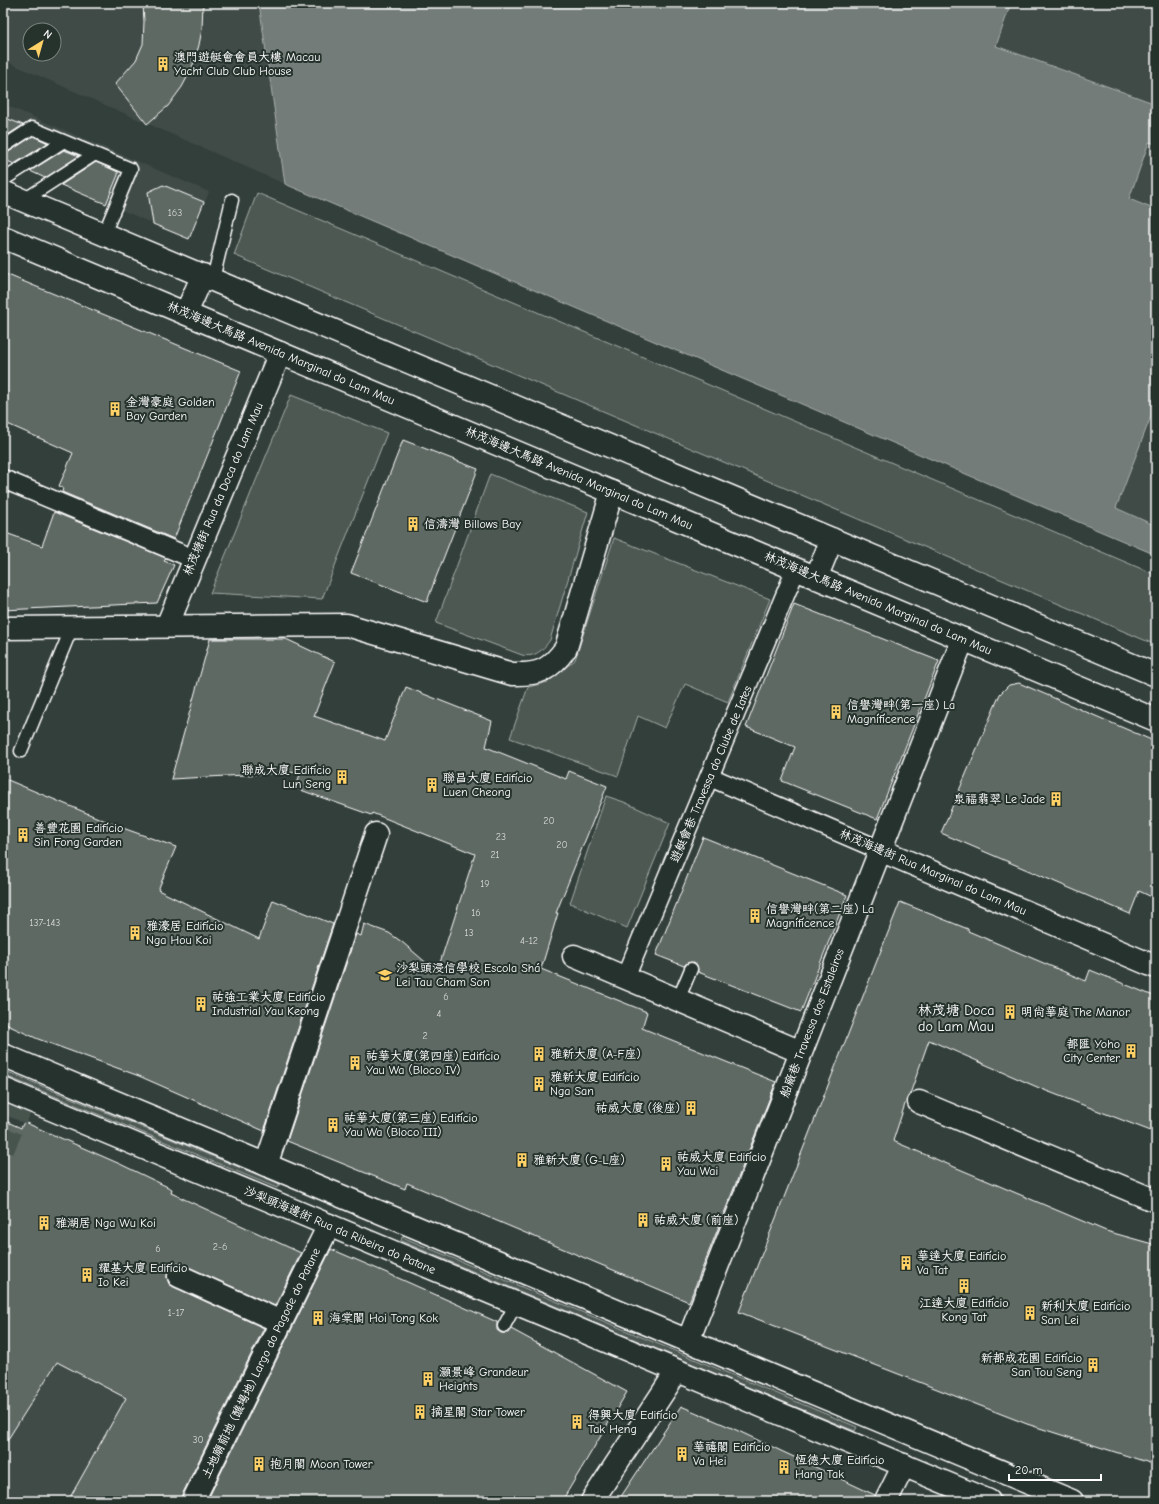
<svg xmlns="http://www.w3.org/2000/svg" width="1159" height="1504" viewBox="0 0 1159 1504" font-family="'Comic Neue','LXGW WenKai TC',sans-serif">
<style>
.built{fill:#404c47;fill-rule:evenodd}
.green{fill:#4d5853;stroke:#a6aca9}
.water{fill:#737b78;stroke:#abb0ae}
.building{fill:#5f6964;stroke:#fff}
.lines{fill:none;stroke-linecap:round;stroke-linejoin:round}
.minor-tunnel{stroke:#47524e;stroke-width:22;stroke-dasharray:22 11;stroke-linecap:butt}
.service-casing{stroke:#fff;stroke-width:15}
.pedestrian-casing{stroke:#fff;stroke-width:21}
.minor-casing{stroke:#fff;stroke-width:25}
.tertiary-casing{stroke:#fff;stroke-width:25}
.secondary-casing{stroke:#fff;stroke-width:25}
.primary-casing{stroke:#fff;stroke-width:25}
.service{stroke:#26332d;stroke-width:12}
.pedestrian{stroke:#26332d;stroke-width:18}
.minor{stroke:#26332d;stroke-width:22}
.tertiary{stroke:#26332d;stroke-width:22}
.secondary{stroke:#26332d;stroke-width:22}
.primary{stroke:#26332d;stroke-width:22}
.labels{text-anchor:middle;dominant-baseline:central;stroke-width:4;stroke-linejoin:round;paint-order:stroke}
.number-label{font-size:10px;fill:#d7dad8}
.poi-label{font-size:12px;fill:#fff;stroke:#26332d;text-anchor:start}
.street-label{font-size:12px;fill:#fff;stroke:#26332d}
.quarter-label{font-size:14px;fill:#fff;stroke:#26332d}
</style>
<rect width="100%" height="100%" fill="#333f3a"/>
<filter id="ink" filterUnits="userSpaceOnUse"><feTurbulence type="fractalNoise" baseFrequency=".025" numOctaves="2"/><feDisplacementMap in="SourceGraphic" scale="8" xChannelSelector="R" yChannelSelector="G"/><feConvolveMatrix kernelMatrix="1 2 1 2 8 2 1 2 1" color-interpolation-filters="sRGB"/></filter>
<g filter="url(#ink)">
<!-- built -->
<path class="built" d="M 3,3 L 259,3 L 285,184 L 3,60 ZM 30,30 L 54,30 L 54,54 L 30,54 Z
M 1011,3 L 1156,3 L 1156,104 L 996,46 Z
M 3,104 L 209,192 L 189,239 L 3,159 Z
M 1149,142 L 1156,144 L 1156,210 L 1129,199 Z
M 1156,403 L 1156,526 L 1116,508 Z
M 69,1344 L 179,1354 L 134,1501 L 10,1501 L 3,1496 L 3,1447 Z"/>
<!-- green -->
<path class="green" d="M 257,193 L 1156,575 L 1156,645 L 234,255 Z
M 291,395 L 387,433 L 322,599 L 210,593 Z
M 490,474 L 588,512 L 550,640 C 543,650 535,658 522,655 L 436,623 Z
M 614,538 L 770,599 L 728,702 L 685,684 L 665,728 L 638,716 L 618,776 L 510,738 L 528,687 L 548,682 L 575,660 Z
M 606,796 L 624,802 L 670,823 L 627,928 L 570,903 Z
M 3,1070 L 280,1184 L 277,1188 L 3,1075 Z
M 402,1237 L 857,1427 L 855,1431 L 756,1391 L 401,1241 Z"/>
<!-- water -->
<path class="water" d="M 259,3 L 1011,3 L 996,46 L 1156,104 L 1156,144 L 1149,142 L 1129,199 L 1156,210 L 1156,403 L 1116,508 L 1156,526 L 1156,555 L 285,184 Z"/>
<!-- building -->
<path class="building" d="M 143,3 L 203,3 L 202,29 L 199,45 L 192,68 L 182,87 L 168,106 L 147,124 L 115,84 L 136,60 L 143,44 L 144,22 Z
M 3,117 L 23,125 L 3,138 Z
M 33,136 L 48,143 L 14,164 L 3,159 L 3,154 L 7,153 Z
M 64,150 L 79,156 L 45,178 L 30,171 Z
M 96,162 L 118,172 L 118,175 L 106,204 L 61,185 Z
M 163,185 L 204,202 L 189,239 L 153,224 L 148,192 Z
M 3,273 L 241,371 L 174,539 L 62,492 L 63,488 L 59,486 L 73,453 L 3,422 Z
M 403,440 L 478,469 L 433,585 L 427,602 L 351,573 Z
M 54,512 L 166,558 L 164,561 L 174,565 L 157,603 L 3,610 L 3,532 L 42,546 Z
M 794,604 L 939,661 L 877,819 L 782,781 L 795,747 L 746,727 Z
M 210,639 L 286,639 L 335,662 L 314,716 L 385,741 L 406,687 L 492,721 L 486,747 L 566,779 L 569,771 L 607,786 L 556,913 L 558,913 L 541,969 L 647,1012 L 642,1028 L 776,1082 L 689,1302 L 407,1183 L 405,1189 L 287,1141 L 356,934 L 361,936 L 364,924 L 389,933 L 402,942 L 437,972 L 475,854 L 372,813 L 371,815 L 295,788 L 301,772 L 171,779 Z
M 1019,683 L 1156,742 L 1156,899 L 1139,891 L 1130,914 L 941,833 L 1000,694 L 1009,685 Z
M 3,778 L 120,827 L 176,847 L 158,890 L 259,939 L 273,900 L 333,924 L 264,1131 L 139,1076 L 38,1039 L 3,1023 Z
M 703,837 L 847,895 L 801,1012 L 698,972 L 697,965 L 694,962 L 687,963 L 684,966 L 656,955 Z
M 900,902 L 968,929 L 968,931 L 1086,981 L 1090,970 L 1156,997 L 1156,1133 L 1044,1090 L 929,1040 L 910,1094 L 907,1098 L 893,1141 L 1106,1231 L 1156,1245 L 1156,1465 L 1027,1424 L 739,1312 Z
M 3,1120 L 21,1128 L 24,1122 L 120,1164 L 172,1189 L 171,1193 L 301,1253 L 275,1306 L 184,1265 L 177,1264 L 171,1266 L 168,1271 L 167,1278 L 169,1284 L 174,1287 L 264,1328 L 182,1495 L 181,1501 L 68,1501 L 126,1398 L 57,1362 L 3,1447 Z
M 331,1249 L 387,1273 L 497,1322 L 497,1330 L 501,1333 L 508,1333 L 511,1329 L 627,1392 L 562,1501 L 207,1501 Z
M 681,1406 L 732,1428 L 875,1495 L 874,1501 L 618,1501 Z"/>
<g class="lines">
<!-- minor-tunnel -->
<path class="minor-tunnel" d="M 3,1150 L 25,1098"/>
<defs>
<path id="service" d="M 3,147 L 32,128 L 131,169 L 104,234
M 3,180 L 64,141
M 24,200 L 95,154
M 213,279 L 232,200
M 21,751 L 72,627
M 678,1000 L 691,969
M 504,1326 L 516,1304"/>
<path id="pedestrian" d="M 3,479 L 194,559
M 710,777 L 880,850
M 625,978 L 796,569"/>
<path id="minor" d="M 167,626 L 280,353
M 3,628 L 347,625 L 512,674 C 540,675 550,670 566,648 L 612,492
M 880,850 L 1156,967
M 574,956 L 801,1052
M 919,1102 L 1156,1201
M 266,1165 L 376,834
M 179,1276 L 281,1322
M 688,1341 L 963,639
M 193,1501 L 329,1225
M 592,1501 L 677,1371"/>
<path id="tertiary" d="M 886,1501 L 904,1465"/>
<path id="secondary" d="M 3,192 L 1156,675
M 3,237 L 1156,720
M 186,313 L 203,275
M 816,578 L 832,539"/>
<path id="primary" d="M 3,1055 L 1072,1501
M 3,1089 L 989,1501"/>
</defs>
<!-- service casing -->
<use href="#service" class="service-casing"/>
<!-- pedestrian casing -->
<use href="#pedestrian" class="pedestrian-casing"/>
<!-- minor casing -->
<use href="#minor" class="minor-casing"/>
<!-- tertiary casing -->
<use href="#tertiary" class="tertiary-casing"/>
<!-- secondary casing -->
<use href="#secondary" class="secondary-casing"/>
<!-- primary casing -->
<use href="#primary" class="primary-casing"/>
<!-- service -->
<use href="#service" class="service"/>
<!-- pedestrian -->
<use href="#pedestrian" class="pedestrian"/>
<!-- minor -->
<use href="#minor" class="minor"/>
<!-- tertiary -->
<use href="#tertiary" class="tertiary"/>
<!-- secondary -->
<use href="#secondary" class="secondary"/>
<!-- primary -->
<use href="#primary" class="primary"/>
</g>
</g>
<!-- icons -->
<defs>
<symbol id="building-bare" viewBox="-9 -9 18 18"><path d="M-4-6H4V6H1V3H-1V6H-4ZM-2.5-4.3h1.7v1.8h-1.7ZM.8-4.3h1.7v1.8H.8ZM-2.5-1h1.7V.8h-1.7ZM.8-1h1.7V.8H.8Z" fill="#ffd166" stroke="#26332d" stroke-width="2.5" paint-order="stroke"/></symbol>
<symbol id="school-bare" viewBox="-9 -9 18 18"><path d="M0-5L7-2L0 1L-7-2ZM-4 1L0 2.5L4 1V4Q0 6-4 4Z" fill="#ffd166" stroke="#26332d" stroke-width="2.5" paint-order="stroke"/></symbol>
</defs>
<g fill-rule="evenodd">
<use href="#building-bare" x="153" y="54" width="20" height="20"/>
<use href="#building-bare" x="105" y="399" width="20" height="20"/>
<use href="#building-bare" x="403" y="514" width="20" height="20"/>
<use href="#building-bare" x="826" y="702" width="20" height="20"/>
<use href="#building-bare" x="332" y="767" width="20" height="20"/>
<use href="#building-bare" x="422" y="775" width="20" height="20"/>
<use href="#building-bare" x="1046" y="789" width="20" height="20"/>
<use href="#building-bare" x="13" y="825" width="20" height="20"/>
<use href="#building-bare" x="745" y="906" width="20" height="20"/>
<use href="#building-bare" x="125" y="923" width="20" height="20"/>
<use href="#school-bare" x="375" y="965" width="20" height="20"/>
<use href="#building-bare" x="191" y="994" width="20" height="20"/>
<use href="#building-bare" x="1000" y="1002" width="20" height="20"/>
<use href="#building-bare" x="1121" y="1041" width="20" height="20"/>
<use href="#building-bare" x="529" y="1044" width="20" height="20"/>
<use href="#building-bare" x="345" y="1053" width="20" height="20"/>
<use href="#building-bare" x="529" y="1074" width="20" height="20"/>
<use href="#building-bare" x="681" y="1098" width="20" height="20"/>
<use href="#building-bare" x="323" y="1115" width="20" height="20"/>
<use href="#building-bare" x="512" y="1150" width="20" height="20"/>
<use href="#building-bare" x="656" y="1154" width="20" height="20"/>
<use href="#building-bare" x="633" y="1210" width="20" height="20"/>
<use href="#building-bare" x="34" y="1213" width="20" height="20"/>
<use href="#building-bare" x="896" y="1253" width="20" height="20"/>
<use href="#building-bare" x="77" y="1265" width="20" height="20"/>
<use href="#building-bare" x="954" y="1276" width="20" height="20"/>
<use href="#building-bare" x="1020" y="1303" width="20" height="20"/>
<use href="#building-bare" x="308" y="1308" width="20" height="20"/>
<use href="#building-bare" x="1083" y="1355" width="20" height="20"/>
<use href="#building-bare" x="418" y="1369" width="20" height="20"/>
<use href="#building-bare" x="410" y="1402" width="20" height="20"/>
<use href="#building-bare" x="567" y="1412" width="20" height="20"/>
<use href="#building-bare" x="672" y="1444" width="20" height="20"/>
<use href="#building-bare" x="249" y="1454" width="20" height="20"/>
<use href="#building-bare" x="774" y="1457" width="20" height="20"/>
</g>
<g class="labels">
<!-- number labels -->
<g class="number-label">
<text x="175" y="213">163</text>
<text x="549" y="821">20</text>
<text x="501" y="837">23</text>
<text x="562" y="845">20</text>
<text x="495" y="855">21</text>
<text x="485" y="884">19</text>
<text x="476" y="913">16</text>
<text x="45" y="923">137-143</text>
<text x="469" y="933">13</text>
<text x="529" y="941">4-12</text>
<text x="446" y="997">6</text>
<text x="439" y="1014">4</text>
<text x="425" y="1036">2</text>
<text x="220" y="1247">2-6</text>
<text x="158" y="1249">6</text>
<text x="176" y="1313">1-17</text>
<text x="198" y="1440">30</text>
</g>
<!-- poi labels -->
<g class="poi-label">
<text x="174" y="57">澳門遊艇會會員大樓 Macau<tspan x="174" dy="14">Yacht Club Club House</tspan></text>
<text x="126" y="402">金灣豪庭 Golden<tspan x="126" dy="14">Bay Garden</tspan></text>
<text x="424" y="524">信濤灣 Billows Bay</text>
<text x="847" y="705">信譽灣畔(第一座) La<tspan x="847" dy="14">Magnífícence</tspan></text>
<text x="331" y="770" text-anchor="end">聯成大廈 Edifício<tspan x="331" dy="14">Lun Seng</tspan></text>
<text x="443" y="778">聯昌大廈 Edifício<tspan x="443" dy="14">Luen Cheong</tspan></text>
<text x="1045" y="799" text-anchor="end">泉福翡翠 Le Jade</text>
<text x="34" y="828">善豐花園 Edifício<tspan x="34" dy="14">Sin Fong Garden</tspan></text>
<text x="766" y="909">信譽灣畔(第二座) La<tspan x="766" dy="14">Magnífícence</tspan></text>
<text x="146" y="926">雅濠居 Edifício<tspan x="146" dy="14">Nga Hou Koi</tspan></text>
<text x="396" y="968">沙梨頭浸信學校 Escola Shá<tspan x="396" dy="14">Lei Tau Cham Son</tspan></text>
<text x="212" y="997">祐強工業大廈 Edifício<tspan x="212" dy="14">Industrial Yau Keong</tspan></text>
<text x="1021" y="1012">明尚華庭 The Manor</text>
<text x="1120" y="1044" text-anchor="end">都匯 Yoho<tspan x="1120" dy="14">City Center</tspan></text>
<text x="550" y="1054">雅新大廈 (A-F座)</text>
<text x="366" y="1056">祐華大廈(第四座) Edifício<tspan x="366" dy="14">Yau Wa (Bloco IV)</tspan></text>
<text x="550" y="1077">雅新大廈 Edifício<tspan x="550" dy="14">Nga San</tspan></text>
<text x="680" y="1108" text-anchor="end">祐威大廈 (後座)</text>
<text x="344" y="1118">祐華大廈(第三座) Edifício<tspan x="344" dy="14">Yau Wa (Bloco III)</tspan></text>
<text x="677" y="1157">祐威大廈 Edifício<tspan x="677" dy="14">Yau Wai</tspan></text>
<text x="533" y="1160">雅新大廈 (G-L座)</text>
<text x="654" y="1220">祐威大廈 (前座)</text>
<text x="55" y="1223">雅湖居 Nga Wu Koi</text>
<text x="917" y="1256">華達大廈 Edifício<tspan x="917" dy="14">Va Tat</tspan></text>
<text x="98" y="1268">耀基大廈 Edifício<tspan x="98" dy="14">Io Kei</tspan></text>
<text x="964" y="1303" text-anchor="middle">江達大廈 Edifício<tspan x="964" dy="14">Kong Tat</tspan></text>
<text x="1041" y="1306">新利大廈 Edifício<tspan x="1041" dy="14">San Lei</tspan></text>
<text x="329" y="1318">海棠閣 Hoi Tong Kok</text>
<text x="1082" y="1358" text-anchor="end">新都成花園 Edifício<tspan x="1082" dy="14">San Tou Seng</tspan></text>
<text x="439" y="1372">灝景峰 Grandeur<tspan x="439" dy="14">Heights</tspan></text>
<text x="431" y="1412">摘星閣 Star Tower</text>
<text x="588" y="1415">得興大廈 Edifício<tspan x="588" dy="14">Tak Heng</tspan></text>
<text x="693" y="1447">華禧閣 Edifício<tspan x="693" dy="14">Va Hei</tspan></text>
<text x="795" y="1460">恆德大廈 Edifício<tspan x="795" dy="14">Hang Tak</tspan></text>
<text x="270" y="1464">抱月閣 Moon Tower</text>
</g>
<!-- street labels -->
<g class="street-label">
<text transform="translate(281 353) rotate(23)">林茂海邊大馬路 Avenida Marginal do Lam Mau</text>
<text transform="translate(579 478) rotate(23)">林茂海邊大馬路 Avenida Marginal do Lam Mau</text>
<text transform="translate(223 489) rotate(-67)">林茂塘街 Rua da Doca do Lam Mau</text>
<text transform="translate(878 603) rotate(23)">林茂海邊大馬路 Avenida Marginal do Lam Mau</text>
<text transform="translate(711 774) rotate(-67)">遊艇會巷 Travessa do Clube de Iates</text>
<text transform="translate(933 872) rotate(23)">林茂海邊街 Rua Marginal do Lam Mau</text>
<text transform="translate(812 1023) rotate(-69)">船廠巷 Travessa dos Estaleiros</text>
<text transform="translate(340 1230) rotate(23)">沙梨頭海邊街 Rua da Ribeira do Patane</text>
<text transform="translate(261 1363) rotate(-64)">土地廟前地 (醮場地) Largo do Pagode do Patane</text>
</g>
<!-- quarter labels -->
<g class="quarter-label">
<text x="956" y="1010">林茂塘 Doca<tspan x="956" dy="16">do Lam Mau</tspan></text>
</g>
</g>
<!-- margin -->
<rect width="1159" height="1504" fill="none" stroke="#26332d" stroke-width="16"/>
<rect x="8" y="8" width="1143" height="1488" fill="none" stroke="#fff" stroke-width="1.5" filter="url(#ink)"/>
<!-- north arrow -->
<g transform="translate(42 42) rotate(37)"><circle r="19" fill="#26332d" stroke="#7d8581"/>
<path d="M0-3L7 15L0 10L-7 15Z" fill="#ffd166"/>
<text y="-6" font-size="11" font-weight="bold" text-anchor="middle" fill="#ffffff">N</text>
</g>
<!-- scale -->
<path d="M1009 1474v6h92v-6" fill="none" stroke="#ffffff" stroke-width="2"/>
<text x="1015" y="1474" font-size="12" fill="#ffffff" stroke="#26332d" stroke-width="3" paint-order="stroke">20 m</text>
</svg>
